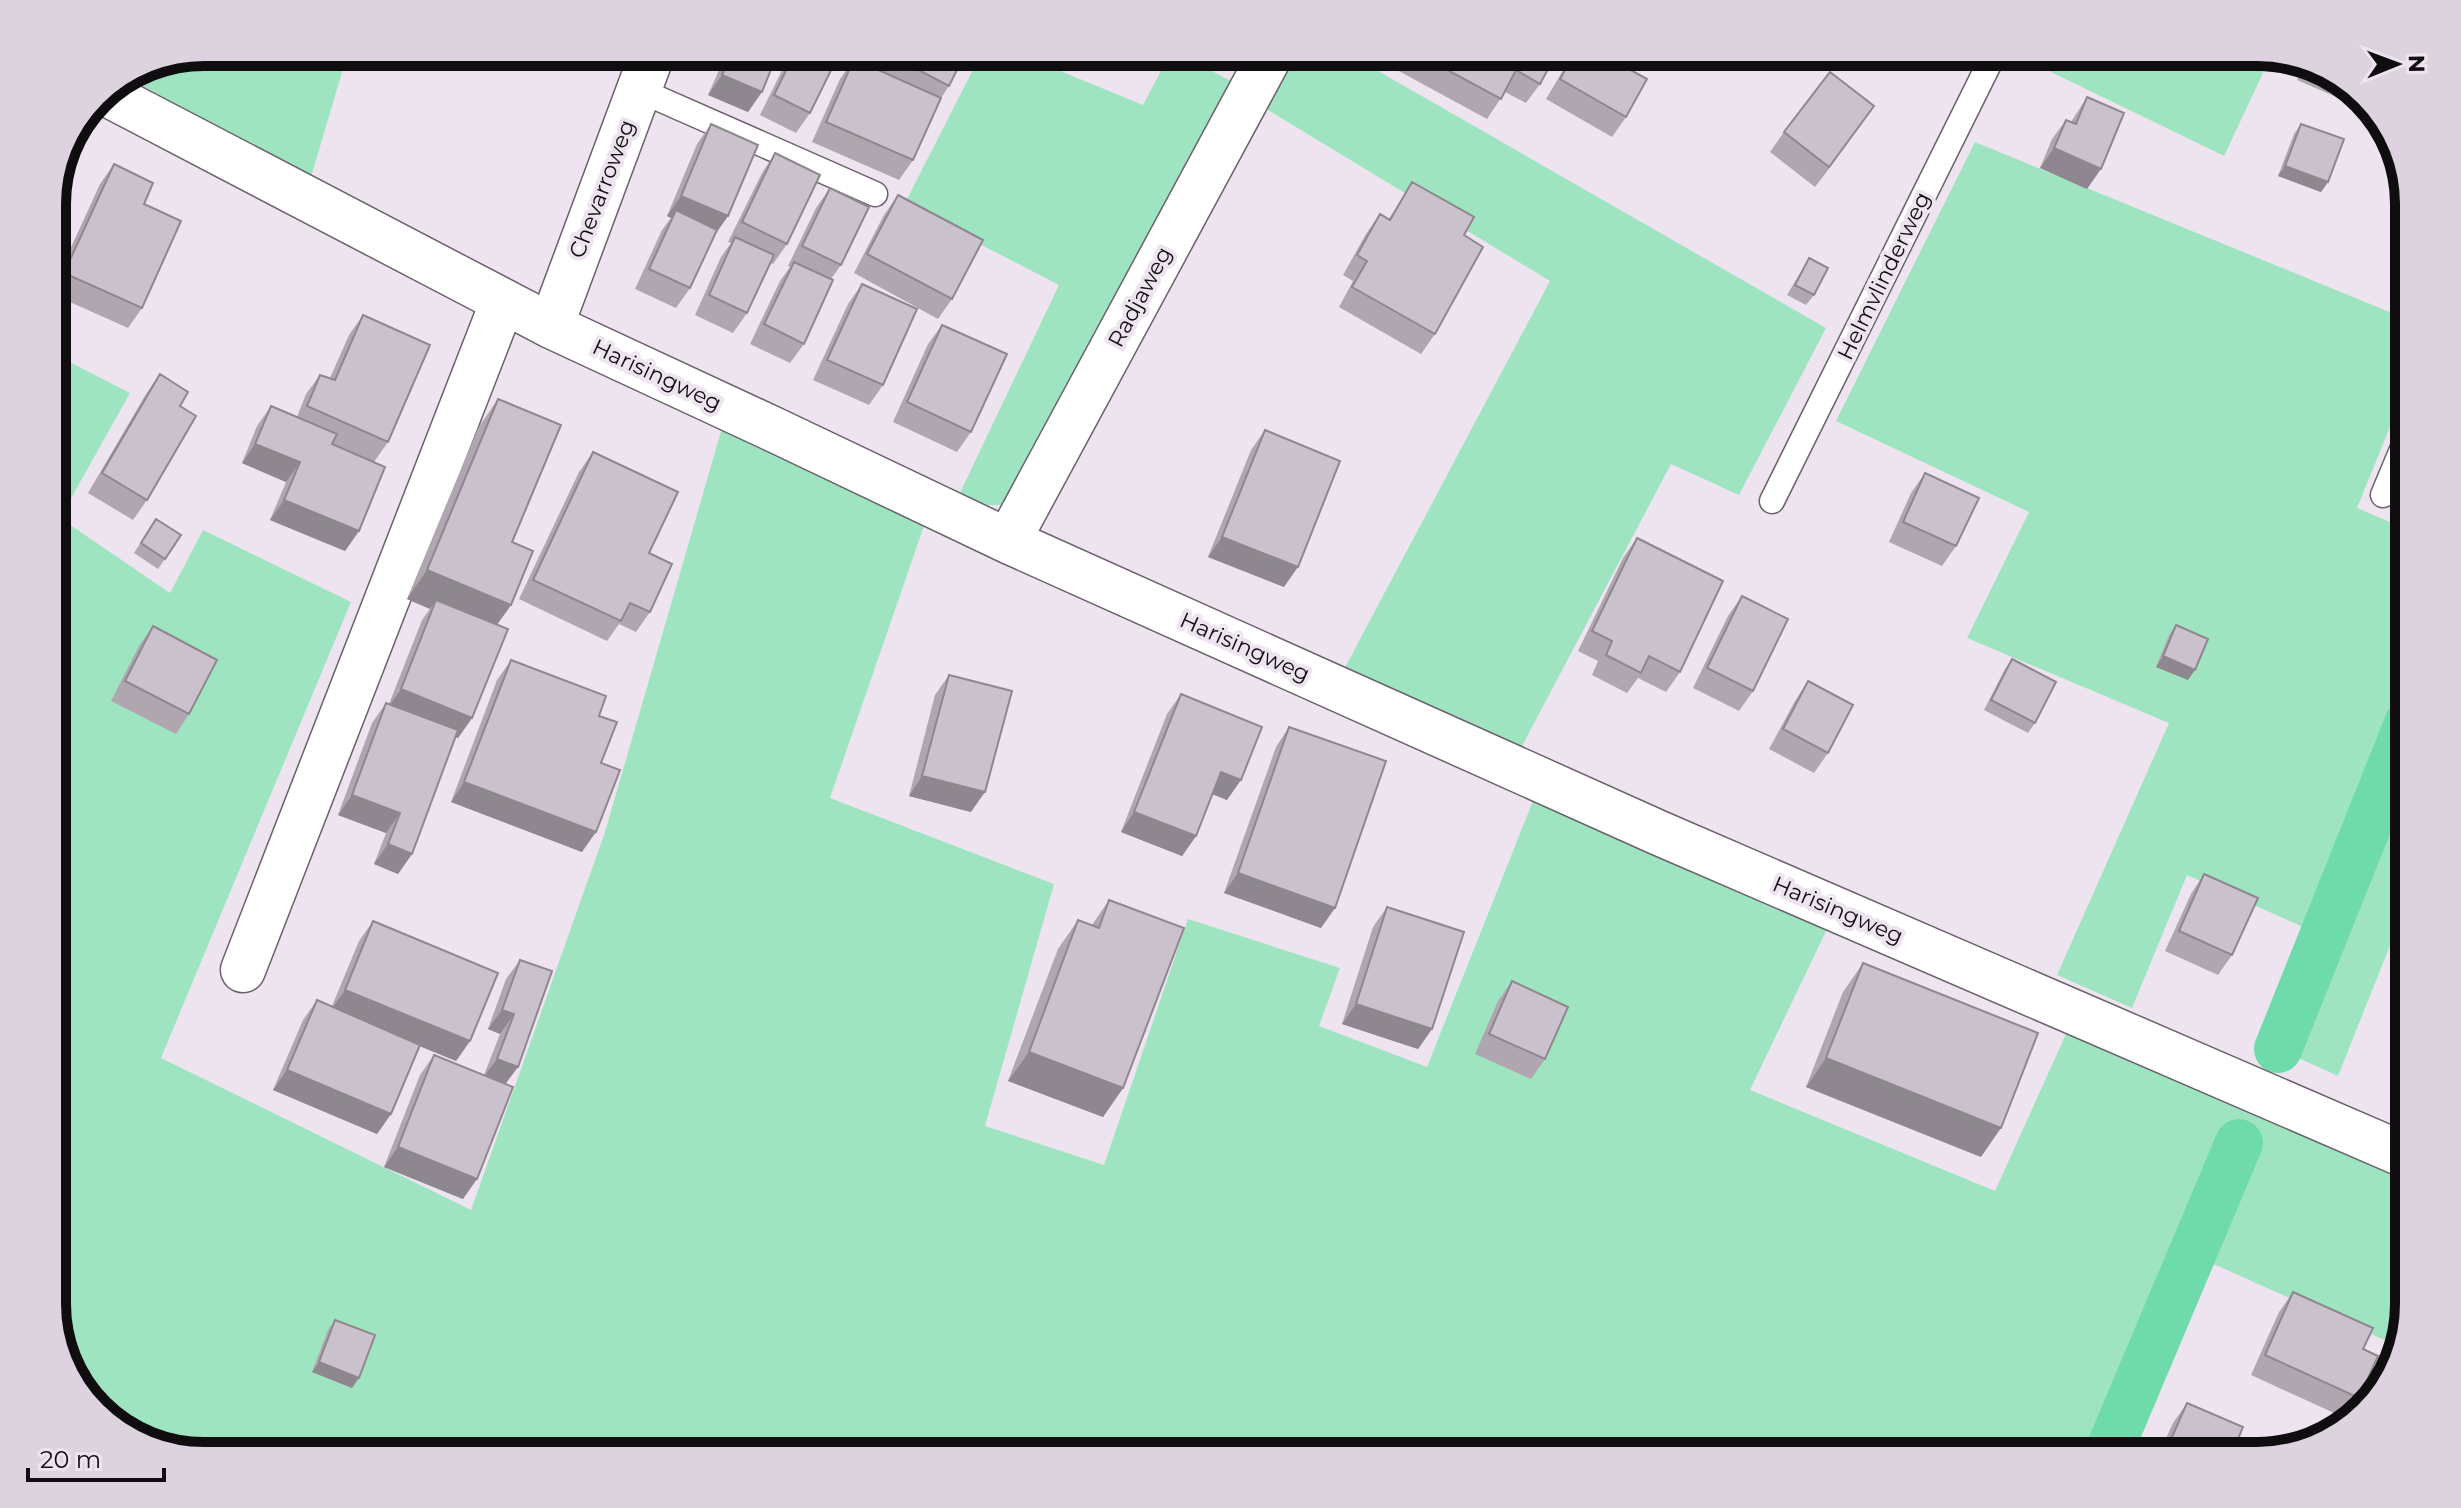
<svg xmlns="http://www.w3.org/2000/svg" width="2461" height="1508" viewBox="0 0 2461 1508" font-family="Montserrat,sans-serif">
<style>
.green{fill:#9fe4c1}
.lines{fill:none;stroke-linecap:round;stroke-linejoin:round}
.canal{stroke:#70dbaa;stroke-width:48}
.lane-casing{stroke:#6a616b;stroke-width:27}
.street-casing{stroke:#6a616b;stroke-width:47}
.lane{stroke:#fff;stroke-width:24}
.street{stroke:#fff;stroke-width:44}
.wall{fill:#afa6af}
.shaded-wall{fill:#8e878f}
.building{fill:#cbc1cc;stroke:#8e878f;stroke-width:2}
.labels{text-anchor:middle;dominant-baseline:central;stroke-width:8;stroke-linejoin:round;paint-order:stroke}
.street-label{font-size:22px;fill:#100d11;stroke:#eee4f0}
.rim{fill:none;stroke:#100d11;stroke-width:10}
</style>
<rect width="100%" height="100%" fill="#eee4f0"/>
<!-- green -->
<path class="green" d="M 204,52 L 348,52 L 311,177 L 126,77 L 146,63 Z
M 982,52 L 1014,52 L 1143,105 L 1171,52 L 1175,52 L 1231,81 L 1184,181 L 1013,505 L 988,505 L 958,497 L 1059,285 L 904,205 Z
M 1287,52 L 1345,52 L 1826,328 L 1739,495 L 1671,464 L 1521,748 L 1341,675 L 1550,281 L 1258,104 Z
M 2025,52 L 2219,52 L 2263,73 L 2224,156 L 2022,58 Z
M 1975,142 L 2409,320 L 2409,380 L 2357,508 L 2390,522 L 2409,479 L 2409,898 L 2338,1076 L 2278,1049 L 2323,936 L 2187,875 L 2132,1008 L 2057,975 L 2169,723 L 1967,638 L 2029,512 L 1836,421 Z
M 52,353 L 130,393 L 60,518 L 170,593 L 203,530 L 351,602 L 161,1058 L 471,1210 L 605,832 L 722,428 L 926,520 L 830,798 L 1054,884 L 985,1126 L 1104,1165 L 1188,919 L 1340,968 L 1319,1026 L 1427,1067 L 1533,801 L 1828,927 L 1750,1090 L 1995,1191 L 2066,1034 L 2409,1177 L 2409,1305 L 2398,1346 L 2193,1255 L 2107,1456 L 204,1456 L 127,1435 L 73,1381 L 52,1314 Z"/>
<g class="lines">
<!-- canal -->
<path class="canal" d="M 2278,1049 L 2409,722
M 2107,1456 L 2239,1143"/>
<defs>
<path id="lane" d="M 639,90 L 875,194
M 2383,495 L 2409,433
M 1772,501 L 1995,52"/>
<path id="street" d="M 103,92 L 551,326 L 777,431 L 1008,541 L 1659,833 L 2409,1157
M 551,326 L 653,52
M 1008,541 L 1272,52
M 243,970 L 503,301"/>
</defs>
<!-- lane casing -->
<use href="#lane" class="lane-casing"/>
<!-- street casing -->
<use href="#street" class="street-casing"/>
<!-- lane -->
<use href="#lane" class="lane"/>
<!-- street -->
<use href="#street" class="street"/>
</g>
<!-- wall -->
<path class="wall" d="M 727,52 L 778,52 L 748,112 L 708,95 Z
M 791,52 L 840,52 L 810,113 L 796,133 L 760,115 Z
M 890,52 L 966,52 L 949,86 L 941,98 L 913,160 L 899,180 L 812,142 L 840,79 L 854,59 L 880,71 Z
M 1376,52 L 1557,52 L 1540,84 L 1526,103 L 1505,92 L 1487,119 L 1373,57 Z
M 1574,52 L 1598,52 L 1626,117 L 1612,137 L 1546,99 Z
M 2304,64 L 2334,73 L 2351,90 L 2343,100 L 2297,80 Z
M 2087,97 L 2087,189 L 2040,168 L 2052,139 L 2066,120 L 2071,122 Z
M 1874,106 L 1815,187 L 1770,152 L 1784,132 Z
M 711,124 L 728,216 L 716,233 L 690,288 L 676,308 L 635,289 L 662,230 L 671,218 L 667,216 L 697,144 Z
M 2301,124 L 2328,182 L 2321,192 L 2278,176 L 2294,134 Z
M 775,153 L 787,244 L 773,264 L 771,263 L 747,313 L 733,333 L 695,315 L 721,257 L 731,243 L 728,242 L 762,173 Z
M 114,164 L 144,204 L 142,308 L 128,328 L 52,294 L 52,289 L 100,184 Z
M 1412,182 L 1464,235 L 1435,334 L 1421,354 L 1339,307 L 1353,281 L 1343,275 L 1366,234 L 1380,214 L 1389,219 Z
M 830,188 L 841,265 L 831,279 L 804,344 L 790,363 L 750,344 L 780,281 L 790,267 L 788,266 L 816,208 Z
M 898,195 L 952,299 L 938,319 L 854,273 L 884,215 Z
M 1809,258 L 1814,295 L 1806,305 L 1787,295 Z
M 862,284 L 883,385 L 869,405 L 813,380 L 848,304 Z
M 363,315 L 388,442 L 374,462 L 332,444 L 359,531 L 345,551 L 270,520 L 286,482 L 242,463 L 257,426 L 271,406 L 297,417 L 306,394 L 320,375 L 330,378 L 349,335 Z
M 942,325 L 971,432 L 957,452 L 893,422 L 928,344 Z
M 160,374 L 180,406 L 147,500 L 133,520 L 88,493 L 146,394 Z
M 498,399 L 512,542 L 511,605 L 497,625 L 472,718 L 458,738 L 456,737 L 412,854 L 398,874 L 374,864 L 386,833 L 338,815 L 372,723 L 386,703 L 389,704 L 422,620 L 430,609 L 407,599 L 478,428 Z
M 1265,430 L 1284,587 L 1208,557 L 1251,450 Z
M 593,452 L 649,553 L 650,612 L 636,632 L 619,624 L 607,641 L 519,599 L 579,472 Z
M 1925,473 L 1956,546 L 1942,566 L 1889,542 L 1911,493 Z
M 156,519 L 181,535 L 158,569 L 134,553 Z
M 1637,538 L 1680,672 L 1666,692 L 1638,678 L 1627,693 L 1592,675 L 1598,661 L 1578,651 L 1623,558 Z
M 1742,596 L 1753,691 L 1739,711 L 1693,688 L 1728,616 Z
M 2176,625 L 2188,680 L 2156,667 L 2169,635 Z
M 153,626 L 189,714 L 176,734 L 111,701 L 139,646 Z
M 2012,659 L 2035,723 L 2028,733 L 1984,710 L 2005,669 Z
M 511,660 L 599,716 L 601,763 L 582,852 L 451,802 L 497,680 Z
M 949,675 L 971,812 L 909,796 L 935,695 Z
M 1808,681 L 1828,753 L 1814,773 L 1769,749 L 1795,701 Z
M 1181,694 L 1227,800 L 1212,794 L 1196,836 L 1182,856 L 1121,832 L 1167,714 Z
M 1289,727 L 1321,928 L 1224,893 L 1276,747 Z
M 2204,874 L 2232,955 L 2218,975 L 2165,951 L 2191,894 Z
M 1109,900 L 1123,1088 L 1103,1117 L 1008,1081 L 1058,949 L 1078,920 L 1092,925 Z
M 1387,907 L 1432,1029 L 1418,1049 L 1342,1024 L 1373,927 Z
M 373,921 L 470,1041 L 456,1061 L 420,1046 L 391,1114 L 377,1134 L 273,1090 L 303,1020 L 317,1000 L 332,1006 L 359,941 Z
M 520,960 L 505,1084 L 463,1199 L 384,1167 L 420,1075 L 434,1055 L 484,1075 L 500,1034 L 488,1029 L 506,979 Z
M 1863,963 L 1981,1157 L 1806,1087 L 1843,992 Z
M 1512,981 L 1545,1059 L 1531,1079 L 1475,1054 L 1498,1001 Z
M 2293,1292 L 2363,1349 L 2359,1398 L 2345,1418 L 2251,1375 L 2279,1312 Z
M 335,1320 L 352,1388 L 312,1372 L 328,1330 Z
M 2187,1403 L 2231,1456 L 2158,1456 L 2173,1423 Z"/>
<!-- shaded-wall -->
<path class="shaded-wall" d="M 557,52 L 596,52 L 587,64 Z
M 722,75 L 762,92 L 748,112 L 708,95 Z
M 1874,106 L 1860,126 L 1815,187 L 1829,167 Z
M 2054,148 L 2101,169 L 2087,189 L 2040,168 Z
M 2285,166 L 2328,182 L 2321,192 L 2278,176 Z
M 681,196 L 728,216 L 714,236 L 676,210 L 671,218 L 667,216 Z
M 255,444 L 300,462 L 286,482 L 242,463 Z
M 284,500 L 359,531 L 345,551 L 270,520 Z
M 1222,537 L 1298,567 L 1284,587 L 1208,557 Z
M 427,570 L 511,605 L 490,634 L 436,600 L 430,609 L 407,599 Z
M 2163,656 L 2195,670 L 2188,680 L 2156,667 Z
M 401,689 L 472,718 L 458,738 L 387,709 Z
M 1221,772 L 1241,780 L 1227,800 L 1207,792 Z
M 922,776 L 985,792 L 971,812 L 909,796 Z
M 464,782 L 596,832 L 582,852 L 451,802 Z
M 352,795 L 400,813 L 386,833 L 338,815 Z
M 1134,812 L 1196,836 L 1182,856 L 1121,832 Z
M 388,844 L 412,854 L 398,874 L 374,864 Z
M 1238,873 L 1335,908 L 1321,928 L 1224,893 Z
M 345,990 L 470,1041 L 456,1061 L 331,1010 Z
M 1356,1004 L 1432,1029 L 1418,1049 L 1342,1024 Z
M 502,1010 L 514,1014 L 500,1034 L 488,1029 Z
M 1029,1052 L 1123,1088 L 1103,1117 L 1008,1081 Z
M 1826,1058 L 2001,1128 L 1981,1157 L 1806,1087 Z
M 497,1059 L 518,1067 L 504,1086 L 483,1078 Z
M 287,1070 L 391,1114 L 377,1134 L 273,1090 Z
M 398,1147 L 477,1179 L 463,1199 L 384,1167 Z
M 319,1362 L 359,1378 L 352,1388 L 312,1372 Z
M 2168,1446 L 2191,1456 L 2161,1456 Z"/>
<!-- building -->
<path class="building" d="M 732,52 L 778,52 L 762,92 L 722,75 Z
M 795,52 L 840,52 L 810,113 L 774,95 Z
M 894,52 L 966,52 L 949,86 L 892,56 Z
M 1414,52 L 1557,52 L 1540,84 L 1516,70 L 1501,99 Z
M 1575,52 L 1598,52 L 1647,79 L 1626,117 L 1560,79 Z
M 854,59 L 941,98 L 913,160 L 826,122 Z
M 1830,72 L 1874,106 L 1829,167 L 1784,132 Z
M 2087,97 L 2124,113 L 2101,169 L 2054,148 L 2066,120 L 2076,124 Z
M 711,124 L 758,145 L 728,216 L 681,196 Z
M 2301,124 L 2344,139 L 2328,182 L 2285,166 Z
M 775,153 L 820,175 L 787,244 L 742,222 Z
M 114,164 L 153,183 L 144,204 L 181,221 L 142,308 L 64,273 Z
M 1412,182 L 1474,217 L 1464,235 L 1483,247 L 1435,334 L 1352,287 L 1367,261 L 1357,255 L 1380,214 L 1390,220 Z
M 830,188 L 869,207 L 841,265 L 802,246 Z
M 898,195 L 983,240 L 952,299 L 867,254 Z
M 676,210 L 717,230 L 690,288 L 649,269 Z
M 735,237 L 774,255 L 747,313 L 709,295 Z
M 1809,258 L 1828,268 L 1814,295 L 1795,285 Z
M 794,262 L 833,280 L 804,344 L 764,324 Z
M 862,284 L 917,309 L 883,385 L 827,360 Z
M 363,315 L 430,345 L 388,442 L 307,406 L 320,375 L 335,380 Z
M 942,325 L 1007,354 L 971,432 L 907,402 Z
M 160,374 L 188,392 L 180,406 L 196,416 L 147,500 L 102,473 Z
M 498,399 L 561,425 L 512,542 L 533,551 L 511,605 L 427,570 Z
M 271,406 L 337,434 L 332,444 L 385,467 L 359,531 L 284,500 L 300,462 L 255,444 Z
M 1265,430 L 1340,461 L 1298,567 L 1222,537 Z
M 593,452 L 678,492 L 649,553 L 672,564 L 650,612 L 630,603 L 621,621 L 533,580 Z
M 1925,473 L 1979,498 L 1956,546 L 1903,522 Z
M 156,519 L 181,535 L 165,559 L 141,543 Z
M 1637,538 L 1723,581 L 1680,672 L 1649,656 L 1641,673 L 1606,655 L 1612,641 L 1592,631 Z
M 1742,596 L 1788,619 L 1753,691 L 1707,668 Z
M 436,600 L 508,629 L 472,718 L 401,689 Z
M 2176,625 L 2208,639 L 2195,670 L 2163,656 Z
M 153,626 L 217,660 L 189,714 L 125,681 Z
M 2012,659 L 2056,682 L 2035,723 L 1991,700 Z
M 511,660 L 606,696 L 599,716 L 617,722 L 601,763 L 620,770 L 596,832 L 464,782 Z
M 949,675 L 1012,691 L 985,792 L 922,776 Z
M 1808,681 L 1853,705 L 1828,753 L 1783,729 Z
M 1181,694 L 1262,727 L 1241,780 L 1221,772 L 1196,836 L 1134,812 Z
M 386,703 L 458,730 L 412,854 L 388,844 L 400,813 L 352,795 Z
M 1289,727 L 1386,761 L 1335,908 L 1238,873 Z
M 2204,874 L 2258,898 L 2232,955 L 2179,931 Z
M 1109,900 L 1184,928 L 1123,1088 L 1029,1052 L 1078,920 L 1099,928 Z
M 1387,907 L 1464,932 L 1432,1029 L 1356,1004 Z
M 373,921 L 498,973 L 470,1041 L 345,990 Z
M 520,960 L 552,971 L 518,1067 L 497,1059 L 514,1014 L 502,1010 Z
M 1863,963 L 2038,1033 L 2001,1128 L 1826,1058 Z
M 1512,981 L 1568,1007 L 1545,1059 L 1489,1034 Z
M 317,1000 L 420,1045 L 391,1114 L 287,1070 Z
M 434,1055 L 513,1087 L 477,1179 L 398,1147 Z
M 2293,1292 L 2373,1328 L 2363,1349 L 2378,1356 L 2359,1398 L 2265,1355 Z
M 335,1320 L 375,1335 L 359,1378 L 319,1362 Z
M 2187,1403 L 2243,1427 L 2231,1456 L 2191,1456 L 2168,1446 Z"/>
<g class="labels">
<!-- street labels -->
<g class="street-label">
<text transform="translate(602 189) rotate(-69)">Chevarroweg</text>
<text transform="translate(1884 276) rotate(-64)">Helmvlinderweg</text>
<text transform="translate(1140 297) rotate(-62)">Radjaweg</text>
<text transform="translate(657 375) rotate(25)">Harisingweg</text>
<text transform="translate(1245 647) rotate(24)">Harisingweg</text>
<text transform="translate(1838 910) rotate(23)">Harisingweg</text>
</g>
</g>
<!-- crop -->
<path d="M0 0H2461V1508H0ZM204 66H2257A138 138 0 0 1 2395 204V1304A138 138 0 0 1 2257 1442H204A138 138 0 0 1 66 1304V204A138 138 0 0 1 204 66Z" fill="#dcd3de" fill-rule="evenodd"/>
<path class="rim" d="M204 66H2257A138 138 0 0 1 2395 204V1304A138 138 0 0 1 2257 1442H204A138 138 0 0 1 66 1304V204A138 138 0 0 1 204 66Z"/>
<!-- north arrow -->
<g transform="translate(2397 64) rotate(89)" stroke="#eee4f0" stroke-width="6" paint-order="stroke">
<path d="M0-6L14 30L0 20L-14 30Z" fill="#100d11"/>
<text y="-12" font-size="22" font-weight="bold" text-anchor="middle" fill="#100d11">N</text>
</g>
<!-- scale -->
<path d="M28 1468v12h136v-12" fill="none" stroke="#100d11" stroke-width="4"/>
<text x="40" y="1468" font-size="24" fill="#100d11" stroke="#eee4f0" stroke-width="6" paint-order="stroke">20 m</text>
</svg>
